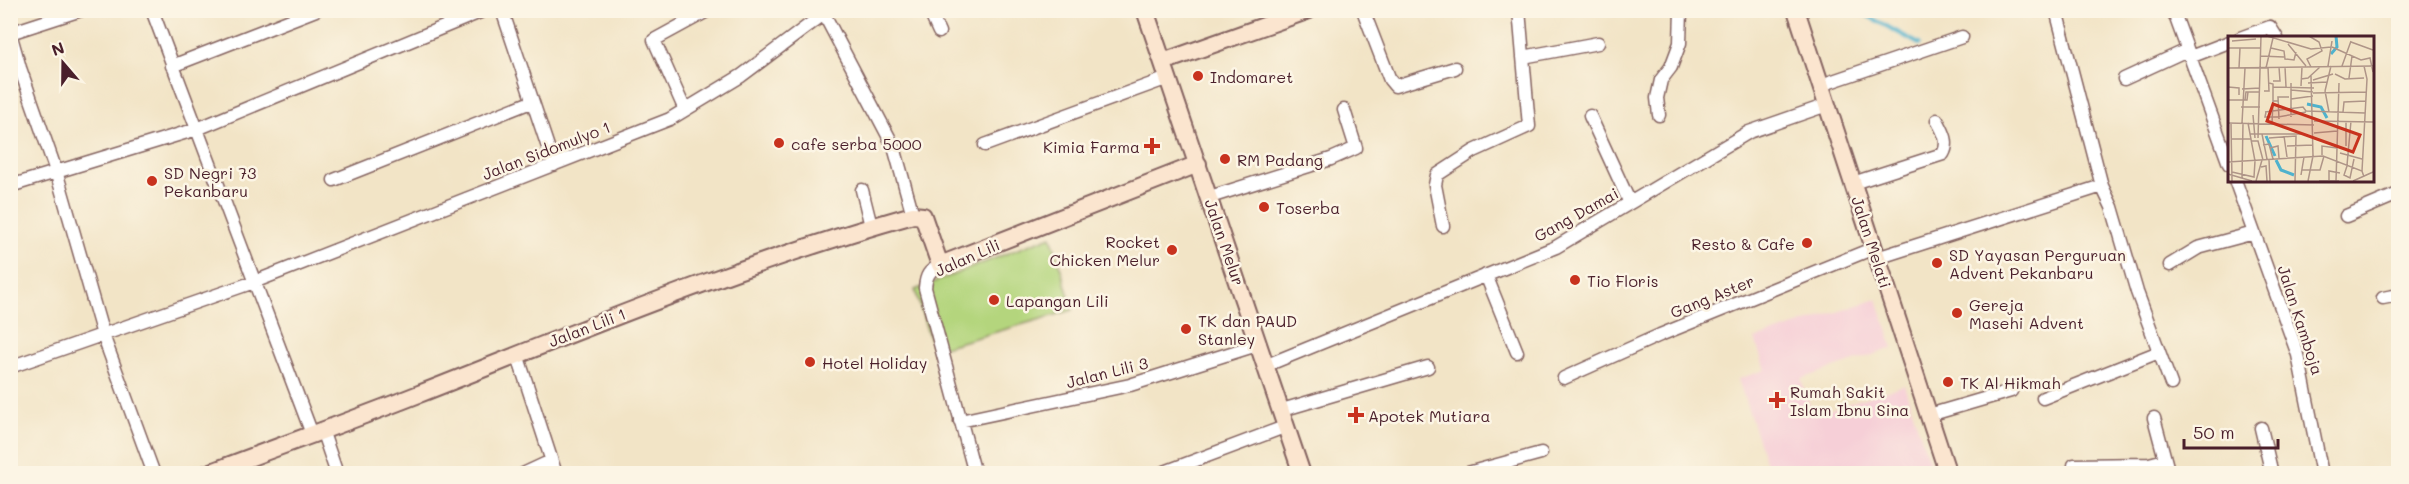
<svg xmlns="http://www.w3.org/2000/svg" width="2409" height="484" viewBox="0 0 2409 484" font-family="Mali,sans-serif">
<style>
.built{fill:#f6cfd7}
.green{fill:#b4d57d;stroke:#7f7a54;stroke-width:1.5}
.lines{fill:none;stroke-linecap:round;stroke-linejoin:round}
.stream{stroke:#4fb2cd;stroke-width:4}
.street-casing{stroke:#856461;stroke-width:15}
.secondary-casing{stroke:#856461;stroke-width:20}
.street{stroke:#fff;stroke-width:12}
.secondary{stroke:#fbe5cf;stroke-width:16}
.poi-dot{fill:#c8321e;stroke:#fcf5e5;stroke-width:2}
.labels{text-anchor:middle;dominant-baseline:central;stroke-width:5;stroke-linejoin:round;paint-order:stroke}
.poi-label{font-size:16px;fill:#4a1f2b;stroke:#fcf5e5;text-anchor:start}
.street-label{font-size:16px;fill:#4a1f2b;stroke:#fcf5e5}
.inset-river{fill:none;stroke:#4fb2cd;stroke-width:3}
.inset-road{fill:none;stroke:#af9588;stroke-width:1.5}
.view{fill:#c8321e;fill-opacity:0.15;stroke:#c8321e;stroke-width:3}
.inset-edge{fill:none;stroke:#4a1f2b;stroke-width:3}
</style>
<rect width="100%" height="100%" fill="#fcf5e5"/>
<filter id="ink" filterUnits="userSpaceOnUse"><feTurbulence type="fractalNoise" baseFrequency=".0167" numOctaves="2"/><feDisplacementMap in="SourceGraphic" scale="12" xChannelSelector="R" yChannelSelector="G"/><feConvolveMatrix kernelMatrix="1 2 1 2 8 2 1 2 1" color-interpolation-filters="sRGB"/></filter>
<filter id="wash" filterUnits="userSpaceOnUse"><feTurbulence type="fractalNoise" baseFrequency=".008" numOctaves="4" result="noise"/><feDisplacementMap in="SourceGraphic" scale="24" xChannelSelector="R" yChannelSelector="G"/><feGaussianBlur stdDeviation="1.35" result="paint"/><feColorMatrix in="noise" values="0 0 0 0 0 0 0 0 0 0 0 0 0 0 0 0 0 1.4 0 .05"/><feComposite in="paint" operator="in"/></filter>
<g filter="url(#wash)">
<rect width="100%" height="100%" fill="#f2e4c6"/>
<!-- built -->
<path class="built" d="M 1877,299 L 1893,348 L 1801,379 L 1813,415 L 1904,385 L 1933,473 L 1769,473 L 1738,379 L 1765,370 L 1755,339 Z"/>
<!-- green -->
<path class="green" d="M 1051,236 L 1073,310 L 933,350 L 915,290 Z"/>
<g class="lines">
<!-- stream -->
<path class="stream" d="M 1857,10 L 1919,44"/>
</g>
</g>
<g filter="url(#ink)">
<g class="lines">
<defs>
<path id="street" d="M 152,10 L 312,434
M 502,10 L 554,165
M 929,10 L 939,32
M 1363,10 L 1390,80 L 1395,86 L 1455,68
M 2056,10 L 2102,186 L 2112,207 L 2137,292 L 2171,384
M 2173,10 L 2229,164
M 824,14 L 894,147 L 913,215
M 10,33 L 20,68 L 56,171 L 103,335 L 154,474
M 10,33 L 81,10
M 2240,38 L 2270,27 L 2277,38
M 1523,57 L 1598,43
M 2190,57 L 2229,42
M 172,66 L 316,10
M 2124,79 L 2187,50
M 1821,85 L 1962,37
M 685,110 L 654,40 L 709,10
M 1659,115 L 1657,98 L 1661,80 L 1671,67 L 1680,43 L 1681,10
M 1590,116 L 1630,203
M 985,145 L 1168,78
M 334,180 L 531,102
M 2235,180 L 2298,355 L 2322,474
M 1853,183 L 1943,154 C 1950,142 1943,131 1937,120
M 10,186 L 197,129 L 485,10
M 862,190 L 871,226
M 1210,197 L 1331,159 L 1356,148 L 1344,110
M 2346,216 L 2398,194
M 1443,226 L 1435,185 L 1437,175 L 1474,151 L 1529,126 L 1519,10
M 1877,258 L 2102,186
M 940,265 C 929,271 926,275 925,288 L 975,474
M 2170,265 L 2198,248 L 2254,233
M 1486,275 L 1517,352
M 2383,298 L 2398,295
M 517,354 L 556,474
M 1267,365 L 1556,247 L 1749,132 L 1827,105
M 10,367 L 254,282 L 670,119 L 741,76 L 829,10
M 1564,378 L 1660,335 L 1874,248
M 2043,398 L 2159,352
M 1282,410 L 1428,367
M 1929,415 L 2011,391
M 2154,418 L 2169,474
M 960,421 L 1130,385 L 1260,344
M 2261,428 L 2272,474
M 322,430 L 337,474
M 2074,465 L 2149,464 L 2165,460
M 523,474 L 551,461
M 1159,474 L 1287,426
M 1464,474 L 1541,453"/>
<path id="secondary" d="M 1145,10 L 1302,474
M 1796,10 L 1948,474
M 1163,62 L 1309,10
M 206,474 C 277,447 348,422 419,394 C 582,330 744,262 913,215 L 923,216 L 940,265 L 1198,164"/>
</defs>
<!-- street casing -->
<use href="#street" class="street-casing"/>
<!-- secondary casing -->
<use href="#secondary" class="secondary-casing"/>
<!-- street -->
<use href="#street" class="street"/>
<!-- secondary -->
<use href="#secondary" class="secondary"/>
</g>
</g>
<!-- markers -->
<g class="poi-dot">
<circle cx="1198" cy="76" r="6"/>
<circle cx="779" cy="143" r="6"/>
<path d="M1149 137h6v6h6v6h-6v6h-6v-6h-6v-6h6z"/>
<circle cx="1225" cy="159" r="6"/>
<circle cx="152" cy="181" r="6"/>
<circle cx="1264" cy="207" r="6"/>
<circle cx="1807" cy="243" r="6"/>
<circle cx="1172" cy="250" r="6"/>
<circle cx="1937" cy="263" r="6"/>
<circle cx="1575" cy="280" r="6"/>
<circle cx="994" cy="300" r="6"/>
<circle cx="1957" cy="313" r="6"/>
<circle cx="1186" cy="329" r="6"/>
<circle cx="810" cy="362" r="6"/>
<circle cx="1948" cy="382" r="6"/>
<path d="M1774 391h6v6h6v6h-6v6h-6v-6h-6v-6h6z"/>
<path d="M1353 406h6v6h6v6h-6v6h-6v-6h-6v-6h6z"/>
</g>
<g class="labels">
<!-- poi labels -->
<g class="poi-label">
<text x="1210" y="76">Indomaret</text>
<text x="791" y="143">cafe serba 5000</text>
<text x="1140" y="146" text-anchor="end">Kimia Farma</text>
<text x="1237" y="159">RM Padang</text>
<text x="164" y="172">SD Negri 73<tspan x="164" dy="18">Pekanbaru</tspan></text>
<text x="1276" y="207">Toserba</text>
<text x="1160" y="241" text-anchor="end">Rocket<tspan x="1160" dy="18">Chicken Melur</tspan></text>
<text x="1795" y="243" text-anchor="end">Resto &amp; Cafe</text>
<text x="1949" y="254">SD Yayasan Perguruan<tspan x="1949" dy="18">Advent Pekanbaru</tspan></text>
<text x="1587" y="280">Tio Floris</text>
<text x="1006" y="300">Lapangan Lili</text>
<text x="1969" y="304">Gereja<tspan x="1969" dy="18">Masehi Advent</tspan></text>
<text x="1198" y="320">TK dan PAUD<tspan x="1198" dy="18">Stanley</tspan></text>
<text x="822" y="362">Hotel Holiday</text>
<text x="1960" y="382">TK Al Hikmah</text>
<text x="1790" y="391">Rumah Sakit<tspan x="1790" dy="18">Islam Ibnu Sina</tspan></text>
<text x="1368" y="415">Apotek Mutiara</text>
</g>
<!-- street labels -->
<g class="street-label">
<text transform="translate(546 150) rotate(-21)">Jalan Sidomulyo 1</text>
<text transform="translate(1576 214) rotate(-29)">Gang Damai</text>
<text transform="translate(1225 242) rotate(71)">Jalan Melur</text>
<text transform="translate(1872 242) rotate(72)">Jalan Melati</text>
<text transform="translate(967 257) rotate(-24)">Jalan Lili</text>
<text transform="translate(1712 296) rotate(-22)">Gang Aster</text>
<text transform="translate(2301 320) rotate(72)">Jalan Kamboja</text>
<text transform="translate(587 327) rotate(-21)">Jalan Lili 1</text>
<text transform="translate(1107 372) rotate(-14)">Jalan Lili 3</text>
</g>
</g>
<!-- overview -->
<g transform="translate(2228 36)">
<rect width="146" height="146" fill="#f2e4c6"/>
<path class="inset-river" d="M 103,18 L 109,11 L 108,0M 79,68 L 93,71 L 99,82M 38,100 L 47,120M 48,124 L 53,134 L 66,139"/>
<path class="inset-road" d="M 39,0 L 83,13 L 103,11M 81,0 L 91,6 L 94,15 L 79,23 L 83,31M 4,5 L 28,3M 123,6 L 145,14M 60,8 L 78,30M 104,11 L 133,24 L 142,22 L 145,36M 0,12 L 32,12M 43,12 L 56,15 L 57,23 L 66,24 L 68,16M 32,20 L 56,21M 100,30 L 104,5M 114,30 L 123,5M 57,31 L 58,51M 0,32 L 145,30M 11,32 L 12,12M 38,32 L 45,2M 107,38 L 117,43 L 136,42M 83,40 L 85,120M 121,42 L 124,20M 73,43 L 80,42 L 92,31M 85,44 L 105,38M 45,45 L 52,45 L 51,31M 41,47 L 45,48 L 45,65 L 50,65M 80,47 L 99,46M 73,50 L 74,31M 0,51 L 11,52 L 11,59M 45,51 L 86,52M 14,53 L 32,52M 63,54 L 85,56M 36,55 L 41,55 L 40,31M 97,55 L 103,30M 97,55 L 101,76M 85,57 L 138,56M 63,63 L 85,60M 0,64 L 19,64 L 20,56M 17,64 L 18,56 L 32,56M 13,71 L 32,71M 78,75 L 137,77M 37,76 L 75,71 L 78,75M 38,76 L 37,81 L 50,81 L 78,76M 115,76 L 116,66 L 138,65M 25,79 L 27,102M 63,81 L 63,47M 51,83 L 50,61 L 61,61M 86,85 L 145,86M 118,85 L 118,110M 0,87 L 86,89M 3,87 L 4,145M 14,87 L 17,32M 20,87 L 27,125M 44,87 L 45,65M 86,97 L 109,95M 22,98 L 74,98M 34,98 L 39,123M 56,100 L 59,121M 30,102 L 33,0M 41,102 L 68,100 L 67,145M 3,103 L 23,103M 23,105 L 30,105 L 35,124M 35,109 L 41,108 L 45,123M 59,110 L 85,109M 42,112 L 50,110 L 51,122M 112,117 L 134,123M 94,119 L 94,110 L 109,112M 41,124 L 42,145M 0,126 L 95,120 L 134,135 L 136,141M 119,129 L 123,85M 119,130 L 116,139 L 122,142 L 126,123M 33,131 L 38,130 L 39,145M 74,134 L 92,134 L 96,120M 134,135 L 139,43 L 136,30M 4,136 L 26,141 L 27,125M 0,138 L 24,145M 73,139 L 76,121M 14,142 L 15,87M 101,144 L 101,135 L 112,137M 28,145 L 34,124M 80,145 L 85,120M 91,145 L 111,145M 108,145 L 111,47M 125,145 L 145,136"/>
<path class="view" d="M 45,68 L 132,99 L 125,116 L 39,85 Z"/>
<rect width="146" height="146" class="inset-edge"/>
</g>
<!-- margin -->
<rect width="2409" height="484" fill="none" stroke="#fcf5e5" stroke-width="36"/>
<!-- north arrow -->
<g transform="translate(63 63) rotate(340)" stroke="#fcf5e5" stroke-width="4.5" paint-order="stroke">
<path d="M0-4.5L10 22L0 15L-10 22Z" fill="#4a1f2b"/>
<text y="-9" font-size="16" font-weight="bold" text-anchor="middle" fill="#4a1f2b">N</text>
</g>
<!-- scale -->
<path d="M2184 439v9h94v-9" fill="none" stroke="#4a1f2b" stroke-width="3"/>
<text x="2193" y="439" font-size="18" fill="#4a1f2b" stroke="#fcf5e5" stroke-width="4.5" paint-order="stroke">50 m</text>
</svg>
